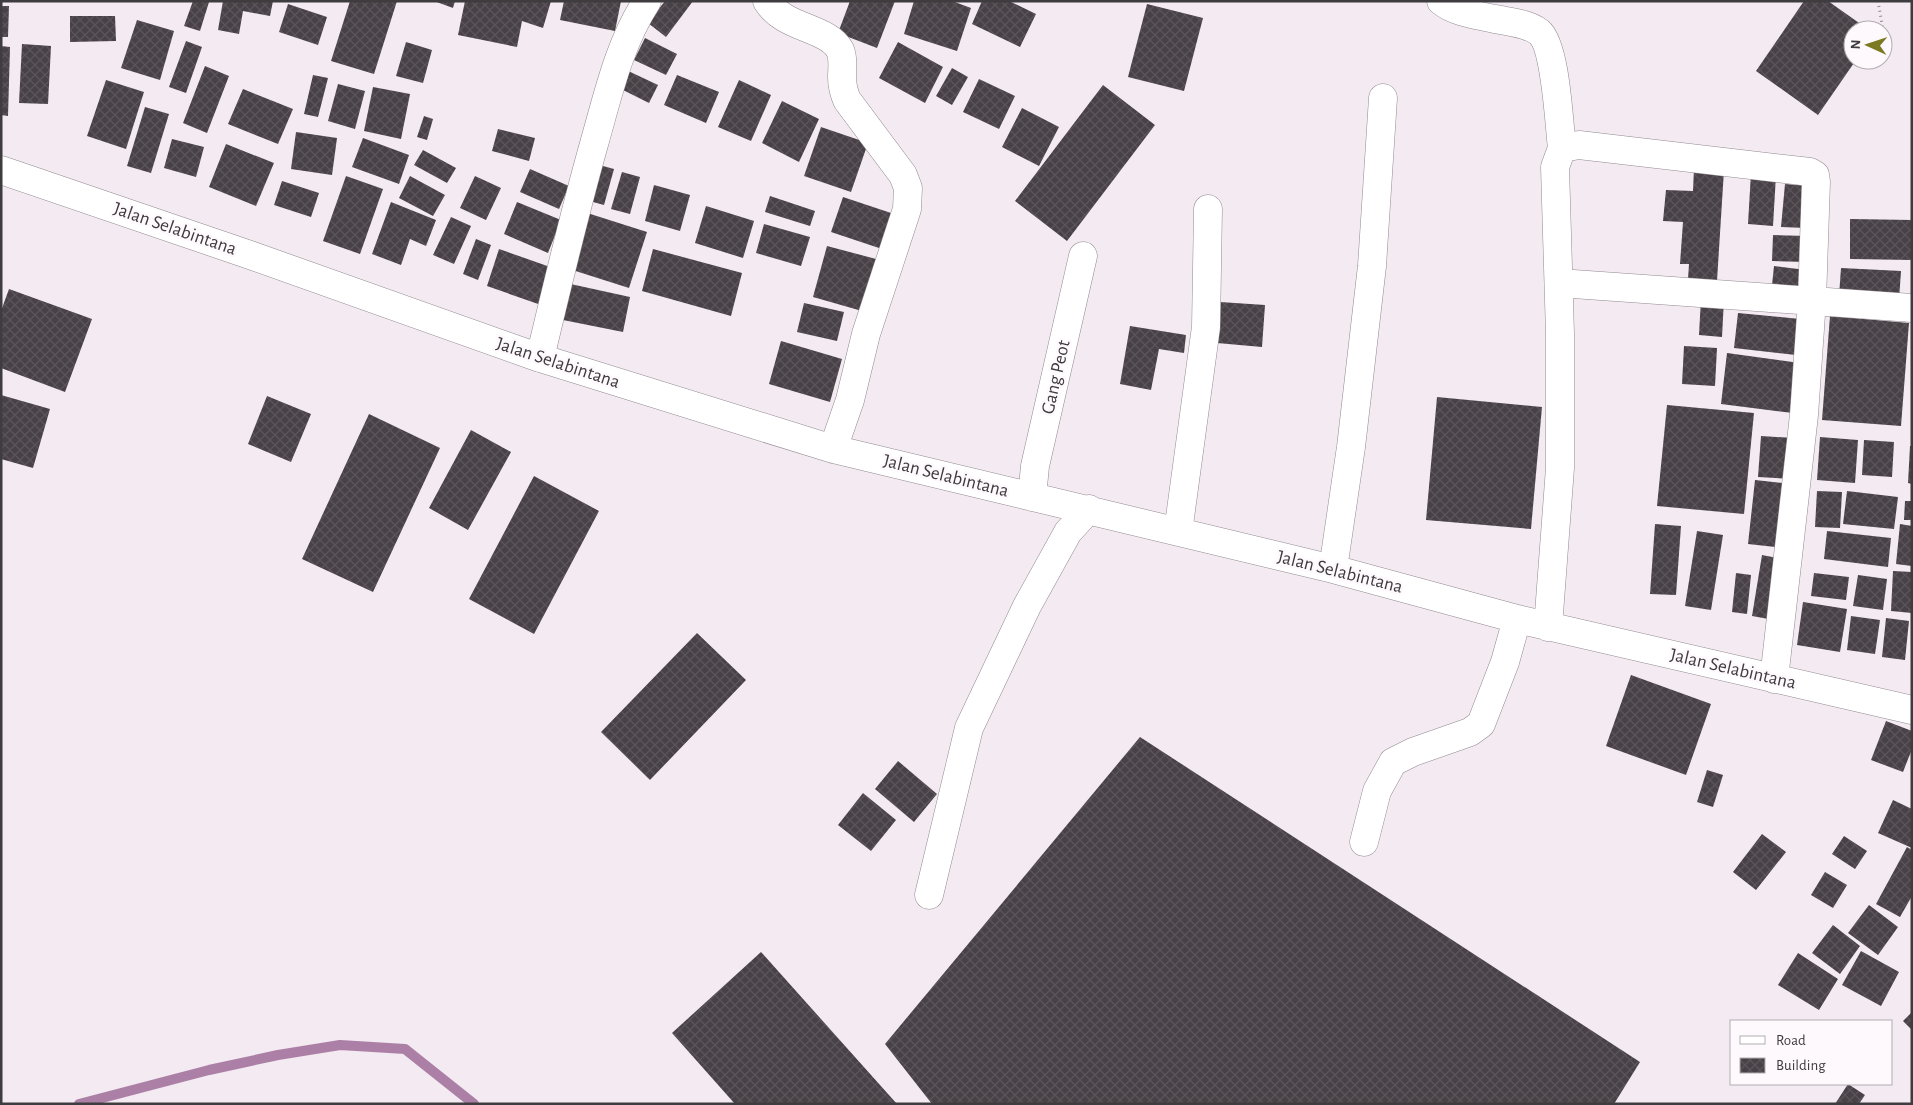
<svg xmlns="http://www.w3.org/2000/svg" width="1913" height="1105" viewBox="0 0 1913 1105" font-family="'Alegreya Sans',sans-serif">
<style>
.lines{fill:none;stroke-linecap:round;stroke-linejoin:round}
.stream{stroke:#ac80a6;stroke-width:10}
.building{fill:url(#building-cross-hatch)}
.minor-casing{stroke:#928a90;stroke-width:29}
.path{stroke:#918b90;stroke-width:3;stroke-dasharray:1 4;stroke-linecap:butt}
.minor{stroke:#fff;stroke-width:28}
.labels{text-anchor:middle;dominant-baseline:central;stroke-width:5;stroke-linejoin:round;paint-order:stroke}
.street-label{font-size:19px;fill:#3f3c3f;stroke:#fef9fd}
</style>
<defs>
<pattern id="building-cross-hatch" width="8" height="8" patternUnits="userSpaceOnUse" patternTransform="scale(1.25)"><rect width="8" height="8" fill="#484147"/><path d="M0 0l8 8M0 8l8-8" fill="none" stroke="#5b555a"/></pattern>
</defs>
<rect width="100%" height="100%" fill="#f3eaf2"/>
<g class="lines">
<!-- stream -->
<path class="stream" d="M 79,1104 L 209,1070 L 278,1055 L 340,1045 L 405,1049 L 474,1104"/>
</g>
<!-- building -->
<path class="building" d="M 193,1 L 209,2 L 200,31 L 184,26 Z
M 223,1 L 273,1 L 270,16 L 243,11 L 239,34 L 218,30 Z
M 350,1 L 397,1 L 374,74 L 331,61 Z
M 434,1 L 455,1 L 453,8 Z
M 465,1 L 551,1 L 543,28 L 522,21 L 517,47 L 458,35 Z
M 564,1 L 621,1 L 615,31 L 560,20 Z
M 665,1 L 693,1 L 666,37 L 648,23 Z
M 850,1 L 895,1 L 877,48 L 838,33 Z
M 914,1 L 952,1 L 971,8 L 957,51 L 904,34 Z
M 982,1 L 1009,1 L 1036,14 L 1020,47 L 972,24 Z
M 1804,1 L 1828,1 L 1869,30 L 1853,30 L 1853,60 L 1856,60 L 1818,115 L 1756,71 Z
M 288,4 L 327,17 L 318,45 L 279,32 Z
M 1147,4 L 1203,18 L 1184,91 L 1128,77 Z
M 1,6 L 9,6 L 8,37 L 1,37 Z
M 70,16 L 115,16 L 116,41 L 70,42 Z
M 137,20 L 174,31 L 160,80 L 121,68 Z
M 645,38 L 677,54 L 666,75 L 634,60 Z
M 186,41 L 202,47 L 186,93 L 169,87 Z
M 406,42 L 432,50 L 423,83 L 396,76 Z
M 898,42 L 943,67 L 925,103 L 879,78 Z
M 22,44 L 51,46 L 48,104 L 19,103 Z
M 1,46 L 10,47 L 8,116 L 1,115 Z
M 205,66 L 229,76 L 207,133 L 183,123 Z
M 952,68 L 968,77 L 952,105 L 936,96 Z
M 624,69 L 658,85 L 649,103 L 615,86 Z
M 313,75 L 328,78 L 318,117 L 304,114 Z
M 677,75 L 719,92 L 706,123 L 664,105 Z
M 979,79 L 1015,96 L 999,129 L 963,112 Z
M 106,80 L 144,92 L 126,149 L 87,136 Z
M 739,80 L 771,95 L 751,141 L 718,127 Z
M 338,84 L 365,91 L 355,129 L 328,121 Z
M 1103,85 L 1155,125 L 1067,241 L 1015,201 Z
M 373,87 L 410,94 L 401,139 L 364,131 Z
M 243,89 L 293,109 L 278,144 L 228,124 Z
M 782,101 L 819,119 L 799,162 L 762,143 Z
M 145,107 L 169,114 L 151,173 L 127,166 Z
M 1022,108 L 1059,127 L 1039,166 L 1002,147 Z
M 424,116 L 433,119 L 427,140 L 417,137 Z
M 821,127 L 868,143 L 851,192 L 804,176 Z
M 498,129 L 535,138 L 529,161 L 492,151 Z
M 296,132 L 337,138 L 332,175 L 291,169 Z
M 363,138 L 409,155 L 399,184 L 352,167 Z
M 172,139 L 204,147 L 196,177 L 164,168 Z
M 226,144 L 274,163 L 256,206 L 209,187 Z
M 423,150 L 456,168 L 447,183 L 414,165 Z
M 592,163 L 614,169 L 604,205 L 582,199 Z
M 1694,168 L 1724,170 L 1717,281 L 1688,279 L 1689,264 L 1680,264 L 1683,222 L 1663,221 L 1666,190 L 1693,191 Z
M 530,169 L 569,186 L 559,209 L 520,192 Z
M 622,172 L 640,177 L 630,214 L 611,209 Z
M 1751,173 L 1776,175 L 1773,226 L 1748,224 Z
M 346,176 L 383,189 L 360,254 L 323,241 Z
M 410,176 L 445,195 L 433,216 L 399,198 Z
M 475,176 L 501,188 L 486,220 L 460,208 Z
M 282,181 L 319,193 L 311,217 L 274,205 Z
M 1785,184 L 1809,186 L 1806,228 L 1781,227 Z
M 654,185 L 690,195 L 680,231 L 645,221 Z
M 770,196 L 815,211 L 810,226 L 765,212 Z
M 843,197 L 900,216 L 888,251 L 831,232 Z
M 391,202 L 436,220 L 426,246 L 410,239 L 401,265 L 372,254 Z
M 517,202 L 561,220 L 548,253 L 504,234 Z
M 706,206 L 754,221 L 743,258 L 695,243 Z
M 581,211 L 647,232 L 629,288 L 563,267 Z
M 451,217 L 471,226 L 454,264 L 433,255 Z
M 1850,219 L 1912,220 L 1912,260 L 1850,259 Z
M 764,224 L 810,237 L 801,266 L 756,253 Z
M 1773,235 L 1808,236 L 1807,262 L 1772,261 Z
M 476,239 L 491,245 L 478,280 L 463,274 Z
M 827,246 L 876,259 L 862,311 L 813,297 Z
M 499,249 L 553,268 L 541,305 L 487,286 Z
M 653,249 L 742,273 L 731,316 L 642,291 Z
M 1774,266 L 1806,270 L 1803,289 L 1772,285 Z
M 1841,268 L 1901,271 L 1899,300 L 1839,296 Z
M 566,283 L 630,297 L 623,332 L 558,319 Z
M 9,289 L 92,319 L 65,392 L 1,368 L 1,311 Z
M 1701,298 L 1724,299 L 1722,337 L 1699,335 Z
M 1220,302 L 1265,305 L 1262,347 L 1217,343 Z
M 804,303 L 844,312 L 837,341 L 797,332 Z
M 1738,313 L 1800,319 L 1796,355 L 1734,348 Z
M 1830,316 L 1909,323 L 1901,426 L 1822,420 Z
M 1130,326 L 1186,335 L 1184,353 L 1159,349 L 1151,390 L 1120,384 Z
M 781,341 L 842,359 L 830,402 L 769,384 Z
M 1684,346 L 1717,348 L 1715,386 L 1682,384 Z
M 1727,353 L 1800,363 L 1793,413 L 1721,404 Z
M 1,395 L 50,409 L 33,468 L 1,459 Z
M 267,396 L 311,414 L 291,462 L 248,444 Z
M 1437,397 L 1542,407 L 1531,529 L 1426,520 Z
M 1667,405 L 1754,413 L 1744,514 L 1657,506 Z
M 369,414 L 440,448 L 373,592 L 302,559 Z
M 471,430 L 511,452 L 468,530 L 429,508 Z
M 1761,436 L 1794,438 L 1792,479 L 1758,477 Z
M 1820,437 L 1858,440 L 1855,483 L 1817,480 Z
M 1864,440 L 1894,442 L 1892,477 L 1862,475 Z
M 1910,446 L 1912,446 L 1912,484 L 1908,483 Z
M 534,476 L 599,511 L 534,634 L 469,599 Z
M 1755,480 L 1791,484 L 1784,548 L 1748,544 Z
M 1817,491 L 1842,492 L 1840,528 L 1815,527 Z
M 1847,491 L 1898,497 L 1894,529 L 1843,524 Z
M 1905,501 L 1912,501 L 1912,520 L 1904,520 Z
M 1655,524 L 1681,526 L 1676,595 L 1650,594 Z
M 1900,524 L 1912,526 L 1912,566 L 1896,564 Z
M 1697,531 L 1723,535 L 1711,610 L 1685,606 Z
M 1827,531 L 1891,538 L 1888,567 L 1824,559 Z
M 1762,555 L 1783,559 L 1774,620 L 1752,616 Z
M 1893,571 L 1912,572 L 1912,613 L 1891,611 Z
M 1736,573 L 1751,575 L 1747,614 L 1732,612 Z
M 1814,573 L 1849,577 L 1846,600 L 1811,596 Z
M 1858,575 L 1887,579 L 1883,610 L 1853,606 Z
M 1803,602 L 1847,609 L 1840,652 L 1797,645 Z
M 1851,616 L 1880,620 L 1875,654 L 1847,650 Z
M 1886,618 L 1909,621 L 1905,660 L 1882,657 Z
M 697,633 L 746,680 L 650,780 L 601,732 Z
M 1631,675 L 1711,704 L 1686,775 L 1606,746 Z
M 1886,721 L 1912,731 L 1912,749 L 1903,772 L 1871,760 Z
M 1140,737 L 1640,1062 L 1614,1104 L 932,1104 L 885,1044 Z
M 898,761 L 937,794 L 914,822 L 875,789 Z
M 1707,770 L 1723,775 L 1713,807 L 1697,802 Z
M 863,793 L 896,820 L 871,851 L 838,825 Z
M 1893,800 L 1912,809 L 1912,848 L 1878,833 Z
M 1762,834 L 1786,852 L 1756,890 L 1733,872 Z
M 1844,836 L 1867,851 L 1855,869 L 1832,854 Z
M 1907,847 L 1912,850 L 1912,896 L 1900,917 L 1876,904 Z
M 1825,872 L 1847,885 L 1833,908 L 1811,895 Z
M 1869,905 L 1898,927 L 1878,955 L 1848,933 Z
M 1833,925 L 1860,946 L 1840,974 L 1812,953 Z
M 1861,951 L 1899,972 L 1881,1006 L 1842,985 Z
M 761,952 L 897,1104 L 735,1104 L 672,1033 Z
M 1798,953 L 1838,979 L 1819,1010 L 1778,985 Z
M 1912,1012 L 1912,1030 L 1903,1021 Z
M 1848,1084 L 1865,1095 L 1859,1104 L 1835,1104 Z"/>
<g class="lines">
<defs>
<path id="minor" d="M 767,1 C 784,29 828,27 840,50 C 844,59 842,68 842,77 C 842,86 844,93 847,100 L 903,175 L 908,188 L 907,209 L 866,334 L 850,400 L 833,449
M 1441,1 C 1456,13 1477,15 1495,19 C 1510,22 1527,23 1539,32 C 1556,46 1559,125 1562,148
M 1,170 L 250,255 L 540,358 L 833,449 L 1333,569 L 1517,619 L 1912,710
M 1559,283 L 1912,308
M 540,358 C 557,286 574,215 594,144 C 608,95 619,44 647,1
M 1032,497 L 1035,466 L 1083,256
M 1178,532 L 1206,327 L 1208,209
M 1333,569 L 1351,447 L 1372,266 L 1383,98
M 1548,627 L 1560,468 L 1560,334 L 1555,167 L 1562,148 L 1579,145 L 1810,172 L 1815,175 L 1816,182 L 1812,300 L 1804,415 L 1774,679
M 1364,842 L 1377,791 L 1393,762 L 1413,752 L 1470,732 L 1481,724 L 1505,662 L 1517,619
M 929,895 L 969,728 L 1027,606 L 1068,532 L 1089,509"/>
</defs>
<!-- minor casing -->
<use href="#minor" class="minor-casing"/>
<!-- path -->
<path class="path" d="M 1878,1 L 1883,30
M 1883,31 L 1884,39"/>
<!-- minor -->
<use href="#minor" class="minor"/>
</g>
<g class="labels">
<!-- street labels -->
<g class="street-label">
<text transform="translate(175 229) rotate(19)">Jalan Selabintana</text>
<text transform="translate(558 363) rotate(18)">Jalan Selabintana</text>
<text transform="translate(1056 377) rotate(-77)">Gang Peot</text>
<text transform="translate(946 476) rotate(14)">Jalan Selabintana</text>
<text transform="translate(1340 572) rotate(14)">Jalan Selabintana</text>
<text transform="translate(1733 669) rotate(13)">Jalan Selabintana</text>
</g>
</g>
<!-- border -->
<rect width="1913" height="1105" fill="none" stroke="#3f3c3f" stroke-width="5"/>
<!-- legend -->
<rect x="1730" y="1020" width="162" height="65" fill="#fef9fd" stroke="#b2adb1"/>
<rect x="1740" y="1036" width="25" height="8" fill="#ffffff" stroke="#b2adb1"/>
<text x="1776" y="1045" font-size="15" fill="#3f3c3f">Road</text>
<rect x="1740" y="1058" width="25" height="15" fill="url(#building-cross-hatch)" stroke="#b2adb1"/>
<text x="1776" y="1070" font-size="15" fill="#3f3c3f">Building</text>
<!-- north arrow -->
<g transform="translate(1868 45) rotate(273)"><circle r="24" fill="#fef9fd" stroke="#b2adb1"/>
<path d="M0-4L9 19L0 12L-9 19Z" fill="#7c7a20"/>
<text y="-8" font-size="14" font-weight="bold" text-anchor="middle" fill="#3f3c3f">N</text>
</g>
</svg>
